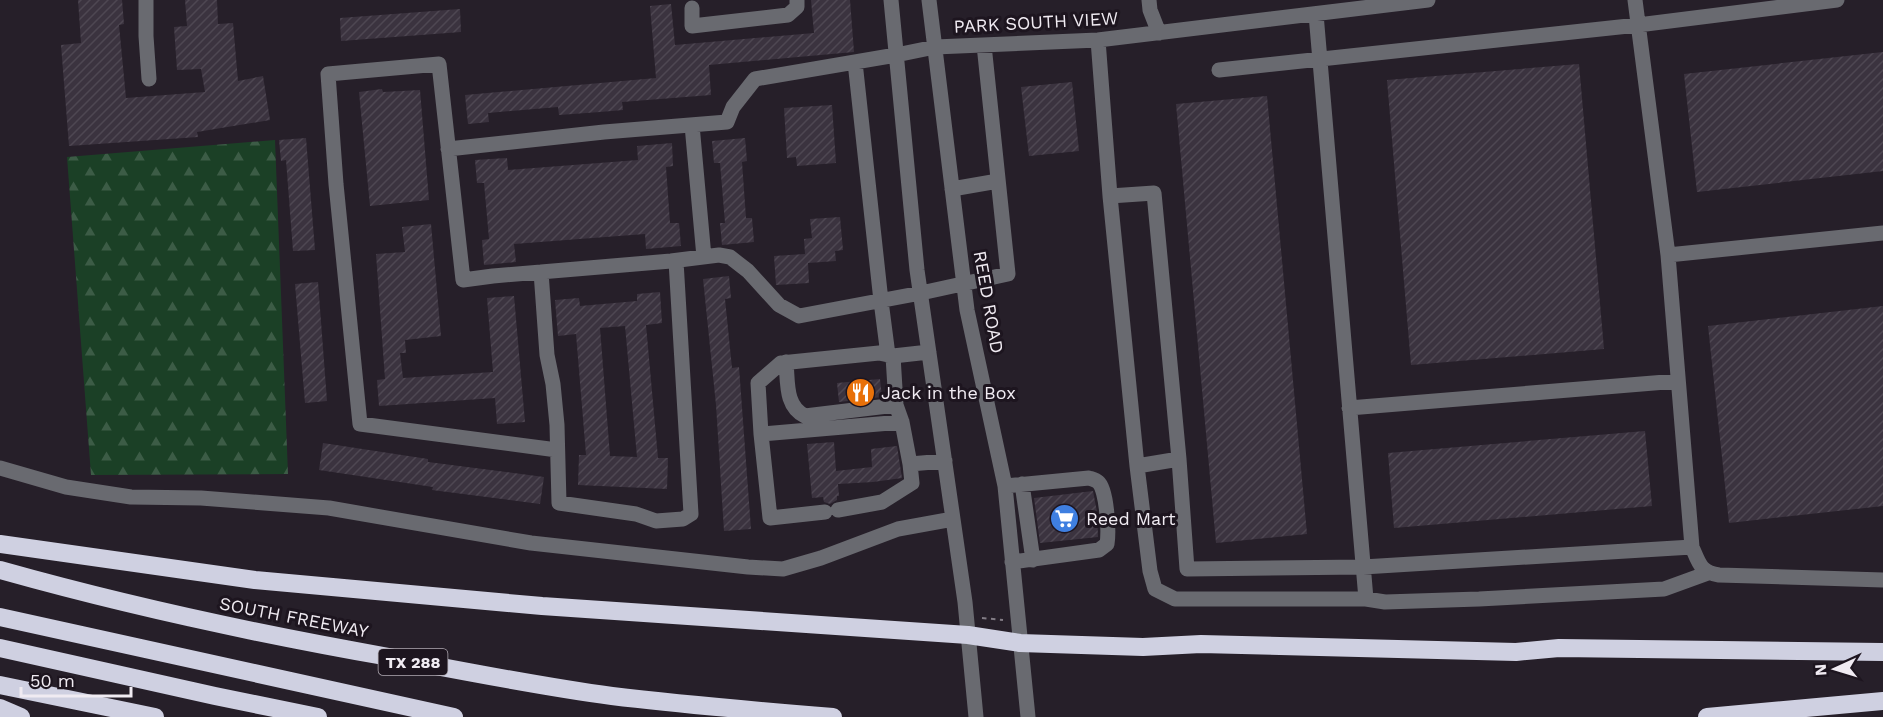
<svg xmlns="http://www.w3.org/2000/svg" width="1883" height="717" viewBox="0 0 1883 717" font-family="'Work Sans',sans-serif">
<style>
.forest{fill:url(#forest-firs)}
.building{fill:url(#building-hatch);fill-rule:evenodd}
.lines{fill:none;stroke-linecap:round;stroke-linejoin:round}
.path{stroke:#827c85;stroke-width:2;stroke-dasharray:4.5 4.5;stroke-linecap:butt}
.minor{stroke:#696a70;stroke-width:15}
.highway{stroke:#cfd0e1;stroke-width:18}
.labels{text-anchor:middle;dominant-baseline:central;stroke-width:6;stroke-linejoin:round;paint-order:stroke}
.shield{fill:#1d151f;stroke:#b1abb3;stroke-width:1.5}
.shield-label{font-size:16px;font-weight:bold;fill:#f0ebf2}
.street-label{font-size:18px;fill:#f0ebf2;stroke:#1d151f}
.poi-label{font-size:18px;fill:#f0ebf2;stroke:#1d151f;text-anchor:start}
</style>
<defs>
<pattern id="forest-firs" width="22" height="20" patternUnits="userSpaceOnUse" patternTransform="scale(1.5)"><rect width="22" height="20" fill="#1b4026"/><path d="M5 1l3.5 6h-7zM16 11l3.5 6h-7z" fill="#3c5c46"/></pattern>
<pattern id="building-hatch" width="6" height="6" patternUnits="userSpaceOnUse" patternTransform="scale(1.5)"><rect width="6" height="6" fill="#3b333f"/><path d="M-1 1l2-2M0 6l6-6M5 7l2-2" fill="none" stroke="#4e4752"/></pattern>
</defs>
<rect width="100%" height="100%" fill="#261f29"/>
<!-- forest -->
<path class="forest" d="M 275,140 L 288,474 L 91,475 L 67,157 Z"/>
<!-- building -->
<path class="building" d="M 78,0 L 122,0 L 124,24 L 119,25 L 126,98 L 205,92 L 201,69 L 177,70 L 174,27 L 187,26 L 185,0 L 217,0 L 218,24 L 233,23 L 238,81 L 263,76 L 270,120 L 197,132 L 198,137 L 69,146 L 61,45 L 81,43 Z
M 811,0 L 850,0 L 854,52 L 709,65 L 711,95 L 622,102 L 623,110 L 600,112 L 559,115 L 558,107 L 488,113 L 489,122 L 468,124 L 465,95 L 656,78 L 650,6 L 671,4 L 675,45 L 814,33 Z
M 460,9 L 461,32 L 341,41 L 340,18 Z
M 1883,52 L 1883,171 L 1697,192 L 1684,74 Z
M 1579,64 L 1604,349 L 1411,365 L 1387,80 Z
M 1072,82 L 1079,151 L 1029,156 L 1021,87 Z
M 382,89 L 383,92 L 420,90 L 429,200 L 370,206 L 359,92 Z
M 1267,96 L 1307,534 L 1216,543 L 1176,104 Z
M 832,105 L 836,163 L 797,166 L 796,157 L 787,158 L 784,108 Z
M 306,138 L 315,250 L 293,251 L 286,160 L 281,161 L 279,140 Z
M 745,138 L 747,161 L 742,162 L 746,218 L 752,218 L 754,242 L 722,245 L 720,223 L 725,223 L 720,163 L 714,163 L 712,141 Z
M 672,143 L 673,166 L 666,167 L 670,223 L 679,223 L 681,246 L 646,249 L 645,234 L 514,244 L 516,262 L 484,265 L 482,240 L 489,239 L 484,183 L 477,183 L 475,160 L 507,158 L 508,170 L 638,160 L 637,146 Z
M 840,217 L 843,250 L 835,251 L 836,261 L 808,263 L 809,283 L 776,285 L 774,256 L 805,254 L 804,239 L 812,238 L 810,219 Z
M 431,224 L 441,336 L 405,340 L 406,353 L 400,353 L 403,378 L 493,372 L 487,298 L 514,296 L 525,422 L 497,424 L 495,398 L 379,406 L 377,380 L 385,379 L 376,254 L 405,252 L 402,227 Z
M 729,276 L 731,298 L 725,299 L 732,368 L 739,367 L 751,529 L 724,531 L 716,405 L 703,279 Z
M 318,282 L 327,401 L 305,403 L 295,284 Z
M 660,292 L 662,323 L 646,325 L 658,458 L 668,458 L 667,489 L 578,485 L 579,455 L 586,455 L 576,334 L 558,336 L 555,300 L 579,298 L 580,306 L 637,301 L 637,294 ZM 625,326 L 637,457 L 610,456 L 600,328 Z
M 1883,306 L 1883,506 L 1729,523 L 1708,326 Z
M 880,379 L 882,397 L 839,402 L 837,383 Z
M 1645,431 L 1652,506 L 1394,528 L 1388,453 Z
M 834,442 L 836,471 L 872,467 L 871,449 L 897,446 L 902,478 L 873,482 L 838,484 L 839,496 L 837,496 L 837,500 L 830,504 L 824,502 L 823,497 L 812,498 L 807,444 Z
M 323,443 L 428,459 L 428,462 L 544,477 L 540,504 L 432,490 L 433,487 L 319,470 Z
M 1093,491 L 1097,512 L 1098,537 L 1040,543 L 1034,498 Z"/>
<g class="lines">
<!-- path -->
<path class="path" d="M 982,618 L 1003,620"/>
<!-- minor -->
<path class="minor" d="M 146,0 L 146,36 L 149,79
M 891,0 L 917,270 L 965,602 L 976,717
M 929,0 L 967,310 L 1005,486 L 1028,717
M 1149,0 L 1150,10 L 1159,33
M 1635,0 L 1668,255 L 1692,547 C 1699,563 1700,572 1719,575 L 1883,580
M 692,8 L 692,26 L 788,15 L 797,7 L 797,0
M 1316,14 L 1366,599
M 1098,40 L 1110,196 L 1137,466 L 1150,571 L 1155,589 L 1175,599 L 1366,599 L 1385,602 L 1479,599 L 1664,589 L 1708,573
M 855,62 L 881,301 L 888,355
M 1219,70 L 1638,25 L 1837,0
M 692,125 L 704,257
M 448,149 L 604,132 L 727,122 L 733,107 L 755,79 L 896,55 L 935,47 L 1098,40 L 1428,0
M 952,189 L 998,181
M 1110,196 L 1154,193 L 1179,459 L 1137,466
M 1668,255 L 1883,233
M 541,272 L 547,355 L 553,384 L 557,425 L 559,503 L 636,514 L 656,521 L 683,519 L 691,514 L 676,261
M 929,352 L 893,356 L 896,405 L 902,422 L 910,464 L 945,461
M 786,362 C 788,383 785,406 805,416 L 896,405
M 1349,408 L 1678,381
M 761,434 L 758,383 L 781,363 L 879,353 L 893,356
M 557,450 L 360,424 L 336,184 L 328,74 L 439,64 L 463,280 L 493,276 L 671,261 L 719,255 L 730,257 L 748,271 L 779,305 L 799,316 L 921,293 L 1008,274 L 984,45
M 1179,459 L 1187,569 L 1363,567 L 1692,547
M 0,468 L 66,487 L 131,497 L 201,498 L 329,508 L 531,543 L 748,567 L 783,569 L 821,558 L 898,529 L 953,519
M 1022,484 L 1033,560
M 1005,486 L 1089,478 C 1092,479 1096,480 1098,482 C 1107,489 1109,532 1107,544 L 1099,550 L 1012,562
M 838,510 L 882,502 L 912,483 L 910,464
M 825,512 L 770,518 L 761,434 L 902,422"/>
<!-- highway -->
<path class="highway" d="M 0,544 L 255,580 L 542,606 L 968,635 L 1020,643 L 1143,647 L 1201,644 L 1516,652 L 1559,648 L 1883,652
M 0,570 C 128,606 258,634 389,657 C 463,671 537,686 612,696 C 686,705 759,711 833,717
M 0,617 L 454,717
M 0,648 L 215,696 L 318,717
M 0,685 L 155,717
M 0,708 L 21,717
M 1707,717 L 1883,701"/>
</g>
<!-- icons -->
<defs>
<symbol id="restaurant-disc" viewBox="-11 -11 22 22"><circle r="9.5" fill="#e8710a" stroke="#1d151f"/><path d="M-5-6h1v4h1v-4h1v4h1v-4h1v5L-1.5 .5V6h-2V.5L-5-1ZM5-6V6H3V1.5H1.5Q1.5-4 5-6Z" fill="#fff"/></symbol>
<symbol id="supermarket-disc" viewBox="-11 -11 22 22"><circle r="9.5" fill="#3f7fe0" stroke="#1d151f"/><path d="M-6-5.5h2.5l.6 2H6L4.5 2H-2.5L-4.4-4H-6ZM-1.5 3.2a1.3 1.3 0 1 0 .1 0ZM3 3.2a1.3 1.3 0 1 0 .1 0Z" fill="#fff"/></symbol>
</defs>
<g fill-rule="evenodd">
<use href="#restaurant-disc" x="844" y="376" width="33" height="33"/>
<use href="#supermarket-disc" x="1048" y="502" width="33" height="33"/>
</g>
<g class="labels">
<!-- shield labels -->
<rect class="shield" x="378.5" y="649" width="69" height="26" rx="4.5"/>
<g class="shield-label">
<text x="413" y="662">TX 288</text>
</g>
<!-- street labels -->
<g class="street-label">
<text transform="translate(1036 22) rotate(-3)">PARK SOUTH VIEW</text>
<text transform="translate(989 302) rotate(80)">REED ROAD</text>
<text transform="translate(294 617) rotate(11)">SOUTH FREEWAY</text>
</g>
<!-- poi labels -->
<g class="poi-label">
<text x="881" y="392">Jack in the Box</text>
<text x="1086" y="518">Reed Mart</text>
</g>
</g>
<!-- north arrow -->
<g transform="translate(1835 669) rotate(266)" stroke="#1d151f" stroke-width="4.5" paint-order="stroke">
<path d="M0-4.5L10 22L0 15L-10 22Z" fill="#f0ebf2"/>
<text y="-9" font-size="16" font-weight="bold" text-anchor="middle" fill="#f0ebf2">N</text>
</g>
<!-- scale -->
<path d="M21 687v9h110v-9" fill="none" stroke="#f0ebf2" stroke-width="3"/>
<text x="30" y="687" font-size="18" fill="#f0ebf2" stroke="#1d151f" stroke-width="4.5" paint-order="stroke">50 m</text>
</svg>
